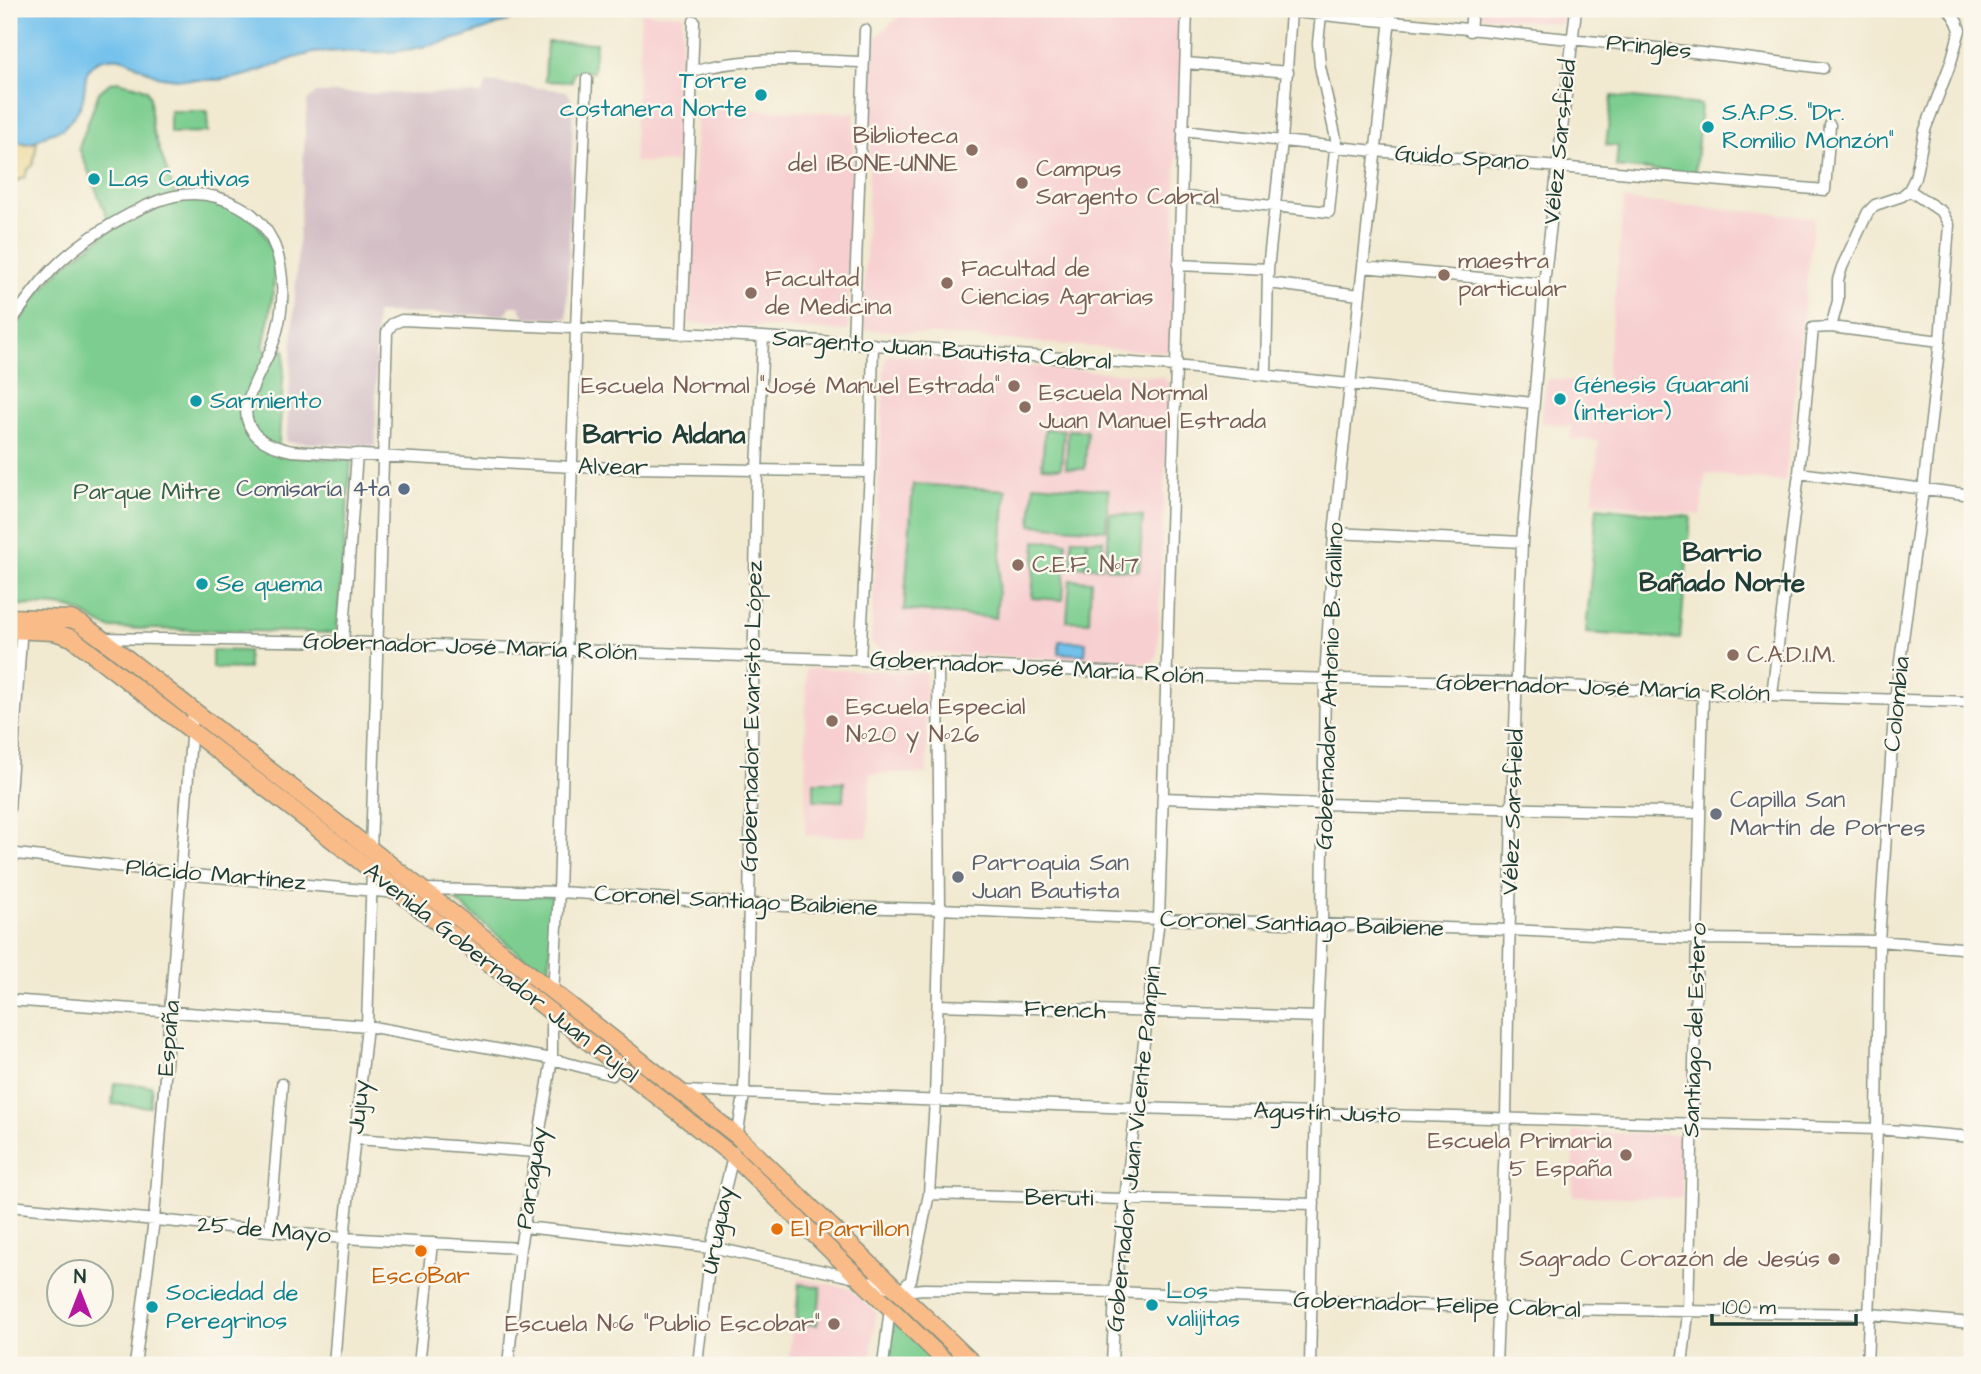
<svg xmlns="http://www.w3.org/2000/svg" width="1981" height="1374" viewBox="0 0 1981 1374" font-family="'Architects Daughter',sans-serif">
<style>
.built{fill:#f7cfd0}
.industrial{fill:#d2bdc5}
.green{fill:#7bcd8f;stroke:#4d8562;stroke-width:2}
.sand{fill:#eeda9e;stroke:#868c69;stroke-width:2}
.water{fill:#72c1ed;stroke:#487f90;stroke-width:2}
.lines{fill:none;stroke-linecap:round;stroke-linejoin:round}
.street-casing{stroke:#889382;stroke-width:13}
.primary-casing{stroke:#889382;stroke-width:19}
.street{stroke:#fff;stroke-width:10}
.primary{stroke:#f9bc89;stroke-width:16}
.culture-dot{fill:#0f9aa8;stroke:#fbf7ec;stroke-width:2.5}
.education-dot{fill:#8d6e63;stroke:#fbf7ec;stroke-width:2.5}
.service-dot{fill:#5c6f8a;stroke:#fbf7ec;stroke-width:2.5}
.worship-dot{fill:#6b7280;stroke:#fbf7ec;stroke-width:2.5}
.food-dot{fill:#e8710a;stroke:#fbf7ec;stroke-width:2.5}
.labels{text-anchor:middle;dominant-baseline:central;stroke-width:5;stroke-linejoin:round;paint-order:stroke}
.street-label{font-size:24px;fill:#1f3d34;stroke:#fbf7ec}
.culture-label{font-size:24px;fill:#0d838f;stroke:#fbf7ec;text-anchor:start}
.education-label{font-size:24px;fill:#785e54;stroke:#fbf7ec;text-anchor:start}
.service-label{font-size:24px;fill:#4e5e75;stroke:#fbf7ec;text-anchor:end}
.park-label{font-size:24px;fill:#36614b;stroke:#fbf7ec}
.worship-label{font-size:24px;fill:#5b616d;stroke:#fbf7ec;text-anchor:start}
.food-label{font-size:24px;fill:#c56008;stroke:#fbf7ec;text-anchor:start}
.neighbourhood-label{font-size:26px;font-weight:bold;fill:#1f3d34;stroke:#fbf7ec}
</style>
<rect width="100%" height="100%" fill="#fbf7ec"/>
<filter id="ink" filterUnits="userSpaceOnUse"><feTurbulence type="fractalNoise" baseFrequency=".0143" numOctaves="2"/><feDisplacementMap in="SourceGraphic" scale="14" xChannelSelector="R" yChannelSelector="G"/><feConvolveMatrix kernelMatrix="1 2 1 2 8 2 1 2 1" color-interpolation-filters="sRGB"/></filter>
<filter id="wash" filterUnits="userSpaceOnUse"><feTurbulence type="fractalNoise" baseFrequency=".00686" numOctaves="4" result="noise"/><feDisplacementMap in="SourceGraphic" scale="28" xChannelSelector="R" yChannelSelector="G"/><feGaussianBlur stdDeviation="1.57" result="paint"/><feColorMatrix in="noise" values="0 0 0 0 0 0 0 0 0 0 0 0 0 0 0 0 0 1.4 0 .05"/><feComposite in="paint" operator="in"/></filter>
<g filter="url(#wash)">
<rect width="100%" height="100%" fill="#f1e9d0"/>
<!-- built -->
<path class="built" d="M 909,9 L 1182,9 L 1170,353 L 863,329 L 874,38 Z
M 1477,9 L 1565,9 L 1563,24 L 1476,16 Z
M 641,13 L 683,15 L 676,163 L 634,162 Z
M 697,108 L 855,113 L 848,331 L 689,323 Z
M 1624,200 L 1814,217 L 1785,482 L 1706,474 L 1700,515 L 1592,501 L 1599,441 L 1571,439 L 1572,426 L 1540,423 L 1547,379 L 1606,384 Z
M 890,355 L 1163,377 L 1169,383 L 1157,657 L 1150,663 L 881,651 L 871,642 L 885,360 Z
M 806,668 L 926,673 L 927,774 L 870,773 L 868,837 L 805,835 Z
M 1573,1132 L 1680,1135 L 1682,1198 L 1573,1196 Z
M 798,1278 L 848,1288 L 876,1312 L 870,1365 L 788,1365 Z"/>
<!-- industrial -->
<path class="industrial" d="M 487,82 L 567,91 L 573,103 L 567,318 L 525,317 L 519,306 L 511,306 L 505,315 L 376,313 L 376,446 L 286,442 L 307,102 L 316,93 L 482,94 Z"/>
<!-- green -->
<path class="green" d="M 547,42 L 596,43 L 593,72 L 573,72 L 572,82 L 545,81 Z
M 117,81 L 141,87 L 147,90 L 150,97 L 152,128 L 176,197 C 190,198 206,196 220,199 C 231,202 244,211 252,219 C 289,254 270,305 263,349 L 285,350 L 278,456 L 351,460 L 337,633 L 110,628 C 95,623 89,615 76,610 C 59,603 27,606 9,605 L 9,336 L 44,287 L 66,264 L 112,229 L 79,148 L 99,92 L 110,83 Z
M 1612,96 L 1701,105 L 1695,174 L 1616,167 L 1618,146 L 1606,145 Z
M 170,111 L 207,111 L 208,132 L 170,133 Z
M 1045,429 L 1064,430 L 1061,468 L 1042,467 Z
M 1068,430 L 1087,431 L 1085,469 L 1066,468 Z
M 913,484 L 1006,490 L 996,618 L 904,610 Z
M 1034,484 L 1109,490 L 1106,530 L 1031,525 Z
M 1597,507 L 1691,517 L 1680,639 L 1586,633 Z
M 1110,513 L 1143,516 L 1139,571 L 1106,568 Z
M 1072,539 L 1087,539 L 1085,567 L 1071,566 Z
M 1088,540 L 1103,540 L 1102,567 L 1087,567 Z
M 1036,541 L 1066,542 L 1063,600 L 1032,598 Z
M 1070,580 L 1091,581 L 1089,622 L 1067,621 Z
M 212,650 L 248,651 L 248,669 L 212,668 Z
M 814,782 L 844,782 L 843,801 L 814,800 Z
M 447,893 L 552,896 L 549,979 Z
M 114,1083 L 152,1086 L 150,1107 L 112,1104 Z
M 799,1284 L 821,1287 L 817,1325 L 796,1323 Z
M 893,1318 L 942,1365 L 888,1365 Z"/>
<!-- sand -->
<path class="sand" d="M 9,140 L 24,144 L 37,143 L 33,165 L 28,169 L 25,177 L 9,185 Z"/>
<!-- water -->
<path class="water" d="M 9,9 L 539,9 C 491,27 450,45 397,51 C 370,55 340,48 313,53 C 275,61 252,80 211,80 C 195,80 173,80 158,76 C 140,70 128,55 109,58 C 76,62 90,89 80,107 C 76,114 68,124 63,128 C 59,131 52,131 48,134 C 29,145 31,145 9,140 Z
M 1059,641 L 1086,642 L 1085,655 L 1059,653 Z"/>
</g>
<g filter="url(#ink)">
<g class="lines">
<defs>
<path id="street" d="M 1266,9 C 1452,29 1638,43 1823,68
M 1470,31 L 1472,9
M 1186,63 L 1288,72
M 692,71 C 748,56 806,60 864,62
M 1182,130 L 1375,151 L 1825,190 L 1830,125
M 1180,196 L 1329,212 L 1336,139 L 1320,66 L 1318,43 L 1321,15
M 1178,265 L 1268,269
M 1363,267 L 1544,284
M 1269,283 L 1359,295
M 9,325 C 41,279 61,254 110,225 C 154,200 191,180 239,206 C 289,232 290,302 271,349 C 264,366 242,400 247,419 C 252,440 273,447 292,451 L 572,467 L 870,472
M 1831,327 L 1838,301 L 1838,280 L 1842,267 L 1868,212 L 1875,205 L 1902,196 L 1909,190 L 1915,178 L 1925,130 L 1951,62 L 1960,30 L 1957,22 L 1949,9
M 682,334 L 694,21
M 853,342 L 865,30
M 1266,375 L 1268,269 L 1282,141 L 1291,12
M 1799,473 L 1972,495
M 1334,533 L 1522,542
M 102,638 L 343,642 L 860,660 L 1166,675 L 1517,683 L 1703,694 L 1972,702
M 343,642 L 357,454
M 860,660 L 870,472 L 873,344
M 1772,695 L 1799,473 L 1813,328 L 1831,327 L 1940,341
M 1163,798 L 1324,804 L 1700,813
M 9,809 L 22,625
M 371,852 L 387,332 L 392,324 L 402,320 L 763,337 L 1175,366 L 1533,403
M 9,853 L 182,874 L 398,893
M 423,889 L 559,892 L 786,906 L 940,909 L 1159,919 L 1509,930 L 1699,939 L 1879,941 L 1972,949
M 553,994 L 559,892 L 576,328 L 587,79
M 9,1000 L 367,1026 L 552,1059 L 612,1075
M 938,1005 L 1318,1017
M 682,1091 L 1136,1108 L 1877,1129 L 1972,1137
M 737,1137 L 744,1095 L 749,903 L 757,470 L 763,337
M 356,1139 L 536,1152
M 929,1194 L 1314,1204
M 9,1206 L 344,1238 L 520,1248
M 524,1227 L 711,1247 L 861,1279 L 901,1291 L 924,1289 L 1115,1292 L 1498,1308 L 1870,1314 L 1972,1323
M 270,1231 L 282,1084
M 900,1292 L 911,1280 L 929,1194 L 935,1101 L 940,909 L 938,665
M 135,1365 L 154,1220 L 193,711
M 334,1365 L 344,1238 L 367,1026 L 372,871
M 419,1365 L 432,1243
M 508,1365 L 520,1248 L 552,1059 L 552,1012
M 698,1365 L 711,1247 L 734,1152
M 883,1365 L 890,1308
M 1112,1365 L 1115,1292 L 1125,1199 L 1159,919 L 1187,9
M 1310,1365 L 1318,1017 L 1322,925 L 1325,679 L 1334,533 L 1391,9
M 1496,1365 L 1506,1118 L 1512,807 L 1522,542 L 1544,284 L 1576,9
M 1682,1365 L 1688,1313 L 1703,694
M 1867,1365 L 1877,1129 L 1879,941 L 1895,699 L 1923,490 L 1940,341 L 1949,225 L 1942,212 L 1909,190"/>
<path id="primary" d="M 9,617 L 71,619 L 80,623 L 101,638 L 737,1136 L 975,1365
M 9,630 L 54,632 L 72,638 L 366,866 L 733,1156 L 949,1365"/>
</defs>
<!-- street casing -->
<use href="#street" class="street-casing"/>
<!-- primary casing -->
<use href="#primary" class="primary-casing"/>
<!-- street -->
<use href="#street" class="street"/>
<!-- primary -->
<use href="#primary" class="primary"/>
</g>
</g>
<!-- markers -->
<g class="culture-dot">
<circle cx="761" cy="95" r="7"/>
<circle cx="1708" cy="127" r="7"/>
<circle cx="94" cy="179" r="7"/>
<circle cx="1560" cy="399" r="7"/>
<circle cx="196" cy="401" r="7"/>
<circle cx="202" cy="584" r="7"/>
<circle cx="1152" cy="1305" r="7"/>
<circle cx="152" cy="1307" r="7"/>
</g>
<g class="education-dot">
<circle cx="972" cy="150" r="7"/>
<circle cx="1022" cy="183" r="7"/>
<circle cx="1444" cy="275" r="7"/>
<circle cx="947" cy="283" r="7"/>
<circle cx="751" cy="293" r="7"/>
<circle cx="1014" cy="386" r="7"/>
<circle cx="1025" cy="407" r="7"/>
<circle cx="1018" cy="565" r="7"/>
<circle cx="1733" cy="655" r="7"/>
<circle cx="832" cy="721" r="7"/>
<circle cx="1626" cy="1155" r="7"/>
<circle cx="1834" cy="1259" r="7"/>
<circle cx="834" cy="1324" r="7"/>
</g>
<circle class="service-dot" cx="404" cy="489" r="7"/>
<g class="worship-dot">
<circle cx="1716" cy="814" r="7"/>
<circle cx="958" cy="877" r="7"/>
</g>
<g class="food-dot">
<circle cx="777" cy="1229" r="7"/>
<circle cx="421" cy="1251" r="7"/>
</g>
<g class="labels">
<!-- street labels -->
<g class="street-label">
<text transform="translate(1649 47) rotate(6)">Pringles</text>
<text transform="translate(1560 142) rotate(-84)">Vélez Sarsfield</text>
<text transform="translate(1462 158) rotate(4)">Guido Spano</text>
<text transform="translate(942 350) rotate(4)">Sargento Juan Bautista Cabral</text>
<text transform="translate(613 467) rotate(1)">Alvear</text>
<text transform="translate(470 647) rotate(2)">Gobernador José María Rolón</text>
<text transform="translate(1037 668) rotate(3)">Gobernador José María Rolón</text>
<text transform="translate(1330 686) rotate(-88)">Gobernador Antonio B. Gallino</text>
<text transform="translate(1603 688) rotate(2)">Gobernador José María Rolón</text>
<text transform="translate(1897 704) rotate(-84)">Colombia</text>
<text transform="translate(752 716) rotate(-89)">Gobernador Evaristo López</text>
<text transform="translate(1513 812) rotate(-88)">Vélez Sarsfield</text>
<text transform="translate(216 875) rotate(5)">Plácido Martínez</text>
<text transform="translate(736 901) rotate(3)">Coronel Santiago Baibiene</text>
<text transform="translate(1302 924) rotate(2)">Coronel Santiago Baibiene</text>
<text transform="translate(501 973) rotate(38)">Avenida Gobernador Juan Pujol</text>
<text transform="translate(1065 1010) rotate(2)">French</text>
<text transform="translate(1695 1030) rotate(-88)">Santiago del Estero</text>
<text transform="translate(169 1038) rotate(-85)">España</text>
<text transform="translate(359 1107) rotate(-84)">Jujuy</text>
<text transform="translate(1327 1113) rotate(2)">Agustín Justo</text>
<text transform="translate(1134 1149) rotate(-84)">Gobernador Juan Vicente Pampín</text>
<text transform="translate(532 1178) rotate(-81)">Paraguay</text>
<text transform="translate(1059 1198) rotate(1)">Beruti</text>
<text transform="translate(264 1230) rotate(5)">25 de Mayo</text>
<text transform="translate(718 1230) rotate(-79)">Uruguay</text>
<text transform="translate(1437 1305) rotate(2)">Gobernador Felipe Cabral</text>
</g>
<!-- culture labels -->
<g class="culture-label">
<text x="747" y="81" text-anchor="end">Torre<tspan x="747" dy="28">costanera Norte</tspan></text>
<text x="1722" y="113">S.A.P.S. "Dr.<tspan x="1722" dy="28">Romilio Monzón"</tspan></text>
<text x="108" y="179">Las Cautivas</text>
<text x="1574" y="385">Génesis Guaraní<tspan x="1574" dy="28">(interior)</tspan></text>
<text x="210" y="401">Sarmiento</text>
<text x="216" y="584">Se quema</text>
<text x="1166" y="1291">Los<tspan x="1166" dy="28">valijitas</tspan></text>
<text x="166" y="1293">Sociedad de<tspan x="166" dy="28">Peregrinos</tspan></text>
</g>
<!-- education labels -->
<g class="education-label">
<text x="958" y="136" text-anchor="end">Biblioteca<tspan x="958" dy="28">del IBONE-UNNE</tspan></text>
<text x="1036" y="169">Campus<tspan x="1036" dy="28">Sargento Cabral</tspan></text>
<text x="1458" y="261">maestra<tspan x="1458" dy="28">particular</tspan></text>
<text x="961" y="269">Facultad de<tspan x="961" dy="28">Ciencias Agrarias</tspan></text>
<text x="765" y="279">Facultad<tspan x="765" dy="28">de Medicina</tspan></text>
<text x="1000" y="386" text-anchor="end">Escuela Normal "José Manuel Estrada"</text>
<text x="1039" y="393">Escuela Normal<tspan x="1039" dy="28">Juan Manuel Estrada</tspan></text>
<text x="1032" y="565">C.E.F. Nº17</text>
<text x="1747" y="655">C.A.D.I.M.</text>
<text x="846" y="707">Escuela Especial<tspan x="846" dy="28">Nº20 y Nº26</tspan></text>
<text x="1612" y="1141" text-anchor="end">Escuela Primaria<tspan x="1612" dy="28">5 España</tspan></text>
<text x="1820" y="1259" text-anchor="end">Sagrado Corazón de Jesús</text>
<text x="820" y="1324" text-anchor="end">Escuela Nº6 "Publio Escobar"</text>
</g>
<!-- service labels -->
<g class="service-label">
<text x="390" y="489">Comisaría 4ta</text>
</g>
<!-- park labels -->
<g class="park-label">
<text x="147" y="492">Parque Mitre</text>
</g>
<!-- worship labels -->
<g class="worship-label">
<text x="1730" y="800">Capilla San<tspan x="1730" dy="28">Martín de Porres</tspan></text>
<text x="972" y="863">Parroquia San<tspan x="972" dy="28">Juan Bautista</tspan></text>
</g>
<!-- food labels -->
<g class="food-label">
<text x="791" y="1229">El Parrillon</text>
<text x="421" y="1276" text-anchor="middle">EscoBar</text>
</g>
<!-- neighbourhood labels -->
<g class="neighbourhood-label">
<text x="664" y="435">Barrio Aldana</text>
<text x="1722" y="553">Barrio<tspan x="1722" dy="30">Bañado Norte</tspan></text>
</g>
</g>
<!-- margin -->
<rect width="1981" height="1374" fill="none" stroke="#fbf7ec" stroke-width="35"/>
<!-- north arrow -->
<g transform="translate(80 1293)"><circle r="33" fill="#fbf7ec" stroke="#a3ada2" stroke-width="2"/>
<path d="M0-5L12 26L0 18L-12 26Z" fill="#b5179e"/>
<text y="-10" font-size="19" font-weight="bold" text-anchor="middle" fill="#1f3d34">N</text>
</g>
<!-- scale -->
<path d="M1712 1314v10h144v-10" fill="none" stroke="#1f3d34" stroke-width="3.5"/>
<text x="1722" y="1314" font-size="21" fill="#1f3d34" stroke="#fbf7ec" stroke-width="5" paint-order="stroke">100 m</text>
</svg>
